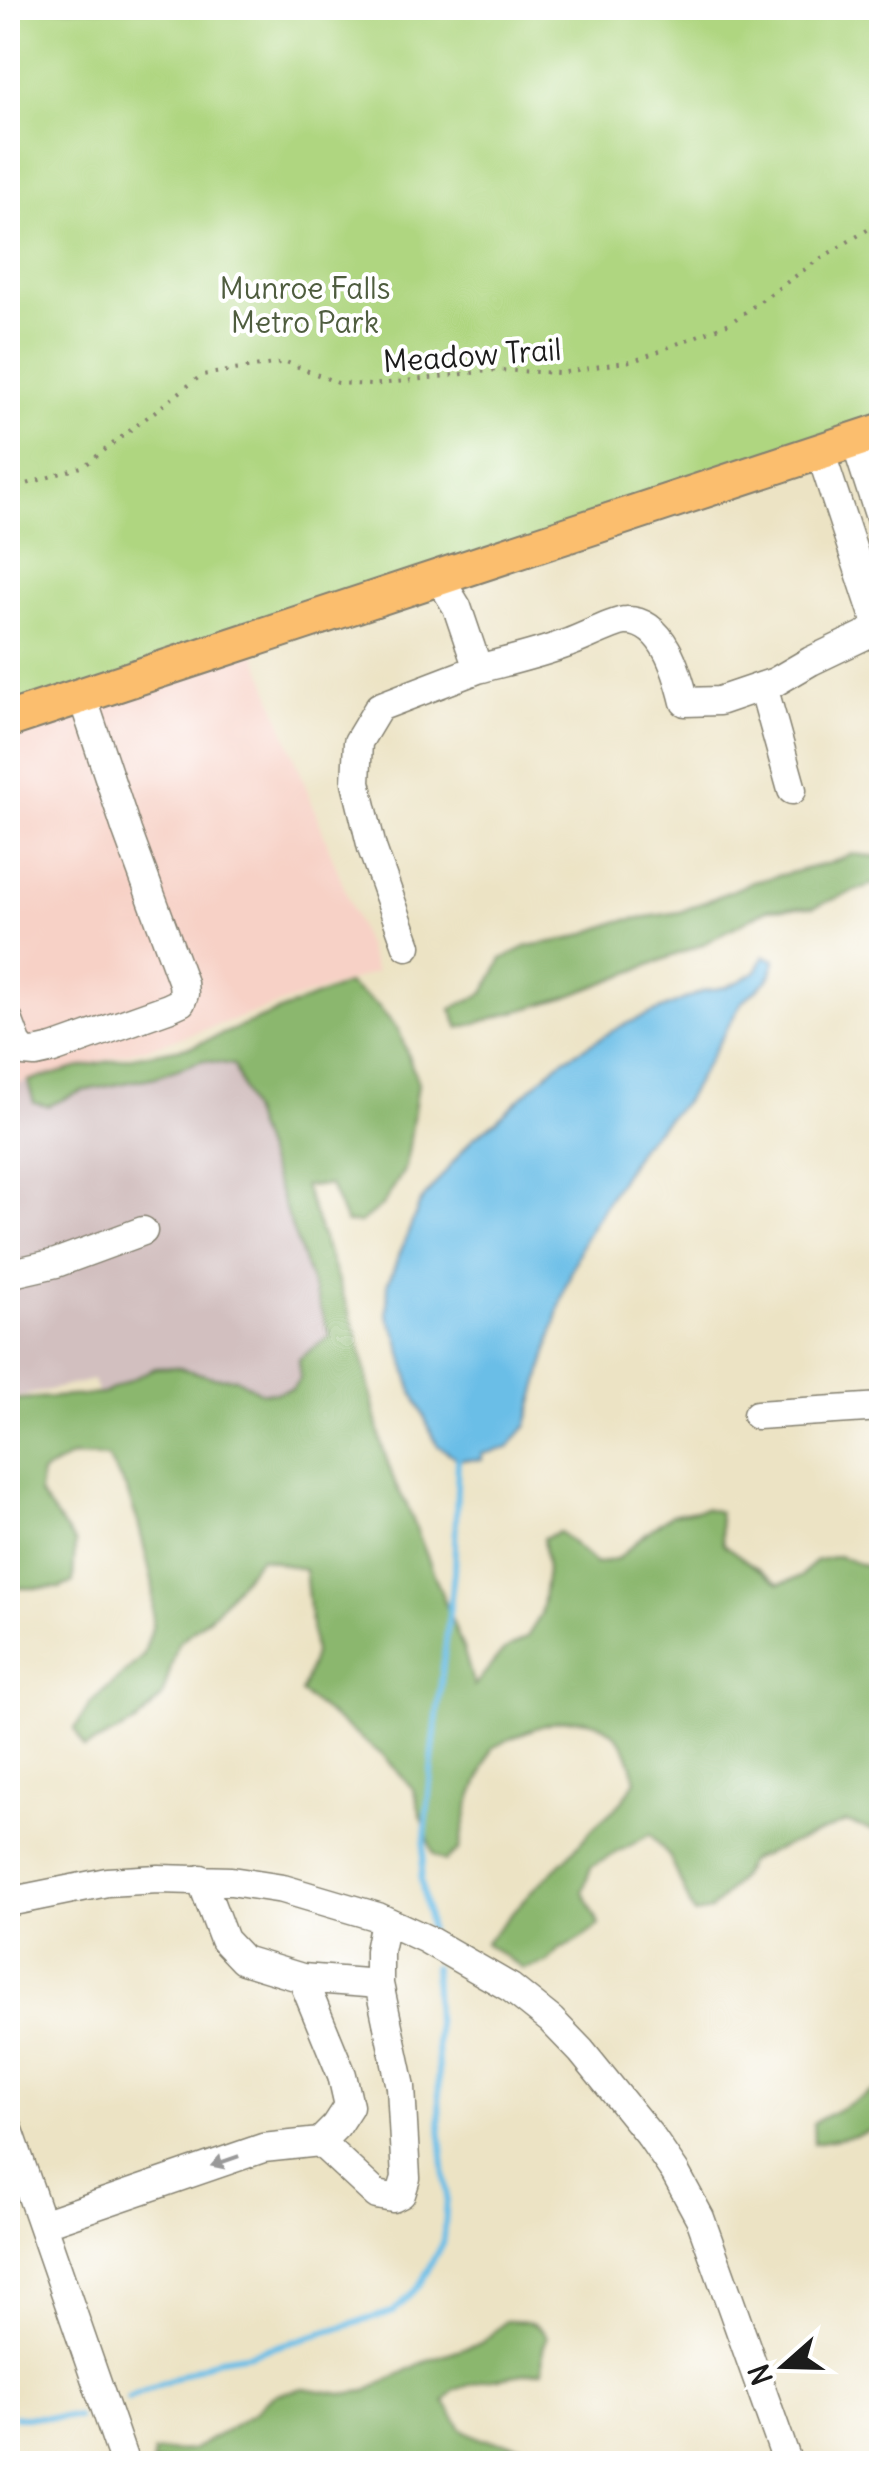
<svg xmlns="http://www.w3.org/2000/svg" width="889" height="2471" viewBox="0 0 889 2471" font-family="Delius,sans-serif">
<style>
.built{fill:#f7d1c6}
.industrial{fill:#d2bfbf}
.green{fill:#afd680;stroke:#66794e;stroke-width:2.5}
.forest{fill:#8bb76e;stroke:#546a45;stroke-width:2.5}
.water{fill:#6bbee7;stroke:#446d82;stroke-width:2.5}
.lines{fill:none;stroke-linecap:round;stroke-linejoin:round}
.stream{stroke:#6bbee7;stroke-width:6}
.minor-casing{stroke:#848070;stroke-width:31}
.major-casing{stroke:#848070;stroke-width:39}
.path{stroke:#848070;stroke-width:4;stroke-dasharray:2.5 8;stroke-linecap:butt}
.minor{stroke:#fff;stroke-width:28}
.major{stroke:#fbbe6e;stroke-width:35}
.oneway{fill:#999}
.labels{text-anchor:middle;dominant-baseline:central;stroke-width:8;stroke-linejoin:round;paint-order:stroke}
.park-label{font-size:30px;fill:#4f5d3f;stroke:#fff}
.street-label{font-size:30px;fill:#1c1c1c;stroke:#fff}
</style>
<rect width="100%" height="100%" fill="#fff"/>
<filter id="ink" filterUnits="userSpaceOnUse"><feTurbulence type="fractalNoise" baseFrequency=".01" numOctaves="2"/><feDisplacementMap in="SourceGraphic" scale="20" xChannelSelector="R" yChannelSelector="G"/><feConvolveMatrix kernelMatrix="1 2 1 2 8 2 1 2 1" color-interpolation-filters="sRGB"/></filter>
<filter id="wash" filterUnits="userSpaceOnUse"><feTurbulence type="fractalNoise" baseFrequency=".0048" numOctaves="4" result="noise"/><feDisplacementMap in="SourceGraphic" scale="40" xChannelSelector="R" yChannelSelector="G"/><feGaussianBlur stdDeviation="2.25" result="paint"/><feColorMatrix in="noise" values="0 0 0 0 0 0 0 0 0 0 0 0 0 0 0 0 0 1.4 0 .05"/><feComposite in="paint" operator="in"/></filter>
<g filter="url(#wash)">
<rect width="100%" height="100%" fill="#ece3c4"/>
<!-- built -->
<path class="built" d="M 250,639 L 376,972 L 164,1043 L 8,1087 L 8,719 Z"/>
<!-- industrial -->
<path class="industrial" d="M 222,1042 L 234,1065 L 330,1336 L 330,1382 L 240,1413 L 103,1411 L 93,1380 L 13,1398 L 8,1385 L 8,1087 L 28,1081 L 31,1091 Z"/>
<!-- green -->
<path class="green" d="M 8,8 L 881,8 L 881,431 L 8,720 Z"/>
<!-- forest -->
<path class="forest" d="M 852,854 L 881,857 L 881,881 L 814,907 L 768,909 L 701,945 L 567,997 L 459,1028 L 451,1009 L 484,993 L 502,959 L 528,946 L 570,939 L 620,921 L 680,912 L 753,882 L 830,863 Z
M 347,984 L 378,1006 L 399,1031 L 418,1083 L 406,1167 L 383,1205 L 360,1223 L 346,1223 L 330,1185 L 304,1186 L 358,1337 L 383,1449 L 396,1486 L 407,1505 L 464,1651 L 474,1686 L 503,1651 L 527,1637 L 541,1615 L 547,1570 L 543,1538 L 560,1532 L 596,1564 L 619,1558 L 641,1537 L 671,1515 L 705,1508 L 719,1512 L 723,1544 L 779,1584 L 801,1577 L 815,1561 L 838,1556 L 881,1572 L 881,1604 L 873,1611 L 878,1641 L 882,1644 L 881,1846 L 875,1831 L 846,1822 L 750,1860 L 739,1879 L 710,1911 L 694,1914 L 671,1859 L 651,1834 L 591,1867 L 583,1891 L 600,1925 L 575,1943 L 558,1950 L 547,1963 L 523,1969 L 485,1943 L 533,1890 L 566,1859 L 594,1827 L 621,1803 L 636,1780 C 633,1770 630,1759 626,1750 C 596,1696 533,1727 492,1748 L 469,1805 L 459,1850 L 445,1861 L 433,1854 L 413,1789 L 385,1757 L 301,1693 L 314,1654 L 305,1570 L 260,1558 L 214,1613 L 178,1643 L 162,1697 L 136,1723 L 84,1748 L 75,1729 L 90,1704 L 143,1656 L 152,1628 L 153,1585 L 138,1522 L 126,1489 L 107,1457 L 72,1456 L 41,1473 L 39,1494 L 75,1542 L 73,1582 L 60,1588 L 8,1588 L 8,1400 L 102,1394 L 155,1368 L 177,1367 L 212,1377 L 236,1378 L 260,1392 L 274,1393 L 292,1389 L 300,1378 L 299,1359 L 330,1336 L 234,1065 L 203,1060 L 156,1077 L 82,1091 L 48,1106 L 34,1103 L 28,1081 L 84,1066 L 193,1046 Z
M 881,2087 L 881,2126 L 856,2136 L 814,2143 L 813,2123 Z
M 505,2321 C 524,2321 537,2320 547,2337 L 543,2349 L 542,2371 L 481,2381 L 454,2390 L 444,2401 L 462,2429 L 482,2439 L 522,2446 L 540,2463 L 152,2463 L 154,2452 L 193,2450 L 255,2412 L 266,2401 L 277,2394 L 304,2388 L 342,2394 L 366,2391 L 430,2359 L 483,2342 Z"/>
<!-- water -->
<path class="water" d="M 764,956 L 775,960 L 772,972 L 768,980 L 742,1002 L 686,1100 L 641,1145 L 584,1239 L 565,1288 L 527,1425 L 508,1448 L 482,1454 L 482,1460 L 458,1459 L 437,1445 L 412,1390 L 397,1335 L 387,1315 L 388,1283 L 420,1203 L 472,1139 L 496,1121 L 558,1063 L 621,1026 L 704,991 L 726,987 L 740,981 L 756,971 Z"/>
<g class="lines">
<!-- stream -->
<path class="stream" d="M 430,1929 L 421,1880 L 433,1751 L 454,1572 L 458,1459
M 128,2398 L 220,2359 L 251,2354 L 393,2312 L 420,2285 L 444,2239 L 447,2198 L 440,2125 L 434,1967
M 16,2417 L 77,2417"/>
</g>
</g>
<g filter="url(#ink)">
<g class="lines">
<defs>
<path id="minor" d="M 855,440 L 882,524
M 820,451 L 882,639
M 438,576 L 457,607 L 478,669 C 508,661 539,654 568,643 C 581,639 615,621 626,621 C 664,620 678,674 685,702 L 719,701 L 775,682 L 811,661 L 882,627
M 763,686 L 792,790
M 407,946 L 372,848 L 356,782 L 358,742 L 379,707 L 478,669
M 8,1019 L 17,1043 L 24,1052 L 35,1053 L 53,1049 L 168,1008 L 181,1002 L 184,994 L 183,983 L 127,831 L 82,696
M 8,1274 L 56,1263 L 143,1231
M 757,1415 L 882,1407
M 8,1902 L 107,1882 L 158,1879 L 231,1881 L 283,1889 L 378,1917 L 426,1939 L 511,1988 L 551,2020 L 581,2051 L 651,2137 L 675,2172 L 700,2218 L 788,2464
M 302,1978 L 379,1984
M 8,2127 L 125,2464
M 320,2142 L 377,2195 L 393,2198 L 401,2194 L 406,2178 L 401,2087 L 379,1984 L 379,1951 L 385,1921
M 42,2224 L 263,2148 L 320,2142 L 336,2126 L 349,2106 L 342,2075 L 302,1978 L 243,1960 L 224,1940 L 201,1879"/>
<path id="major" d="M 8,720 L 882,431"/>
</defs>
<!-- minor casing -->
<use href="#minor" class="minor-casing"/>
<!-- major casing -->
<use href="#major" class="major-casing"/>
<!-- path -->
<path class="path" d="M 8,490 L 84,466 L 202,375 L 286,362 L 338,383 L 371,385 L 497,370 L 560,373 L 636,360 L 730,323 L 818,260 L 882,221"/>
<!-- minor -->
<use href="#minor" class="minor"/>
<!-- major -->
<use href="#major" class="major"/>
</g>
<!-- one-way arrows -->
<defs><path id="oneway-solid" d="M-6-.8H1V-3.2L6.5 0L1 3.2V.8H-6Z" transform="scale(2.5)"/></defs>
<use class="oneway" href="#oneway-solid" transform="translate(225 2161) rotate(161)"/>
</g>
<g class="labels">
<!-- park labels -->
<g class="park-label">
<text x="305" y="288">Munroe Falls<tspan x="305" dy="34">Metro Park</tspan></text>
</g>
<!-- street labels -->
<g class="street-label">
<text transform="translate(472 355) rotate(-4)">Meadow Trail</text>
</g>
</g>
<!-- margin -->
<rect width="889" height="2471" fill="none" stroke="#fff" stroke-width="40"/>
<!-- north arrow -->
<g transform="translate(784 2366) rotate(250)" stroke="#ffffff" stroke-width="8" paint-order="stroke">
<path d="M0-8L18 38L0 25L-18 38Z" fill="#1c1c1c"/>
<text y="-15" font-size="28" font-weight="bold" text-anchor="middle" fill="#1c1c1c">N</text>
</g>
</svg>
